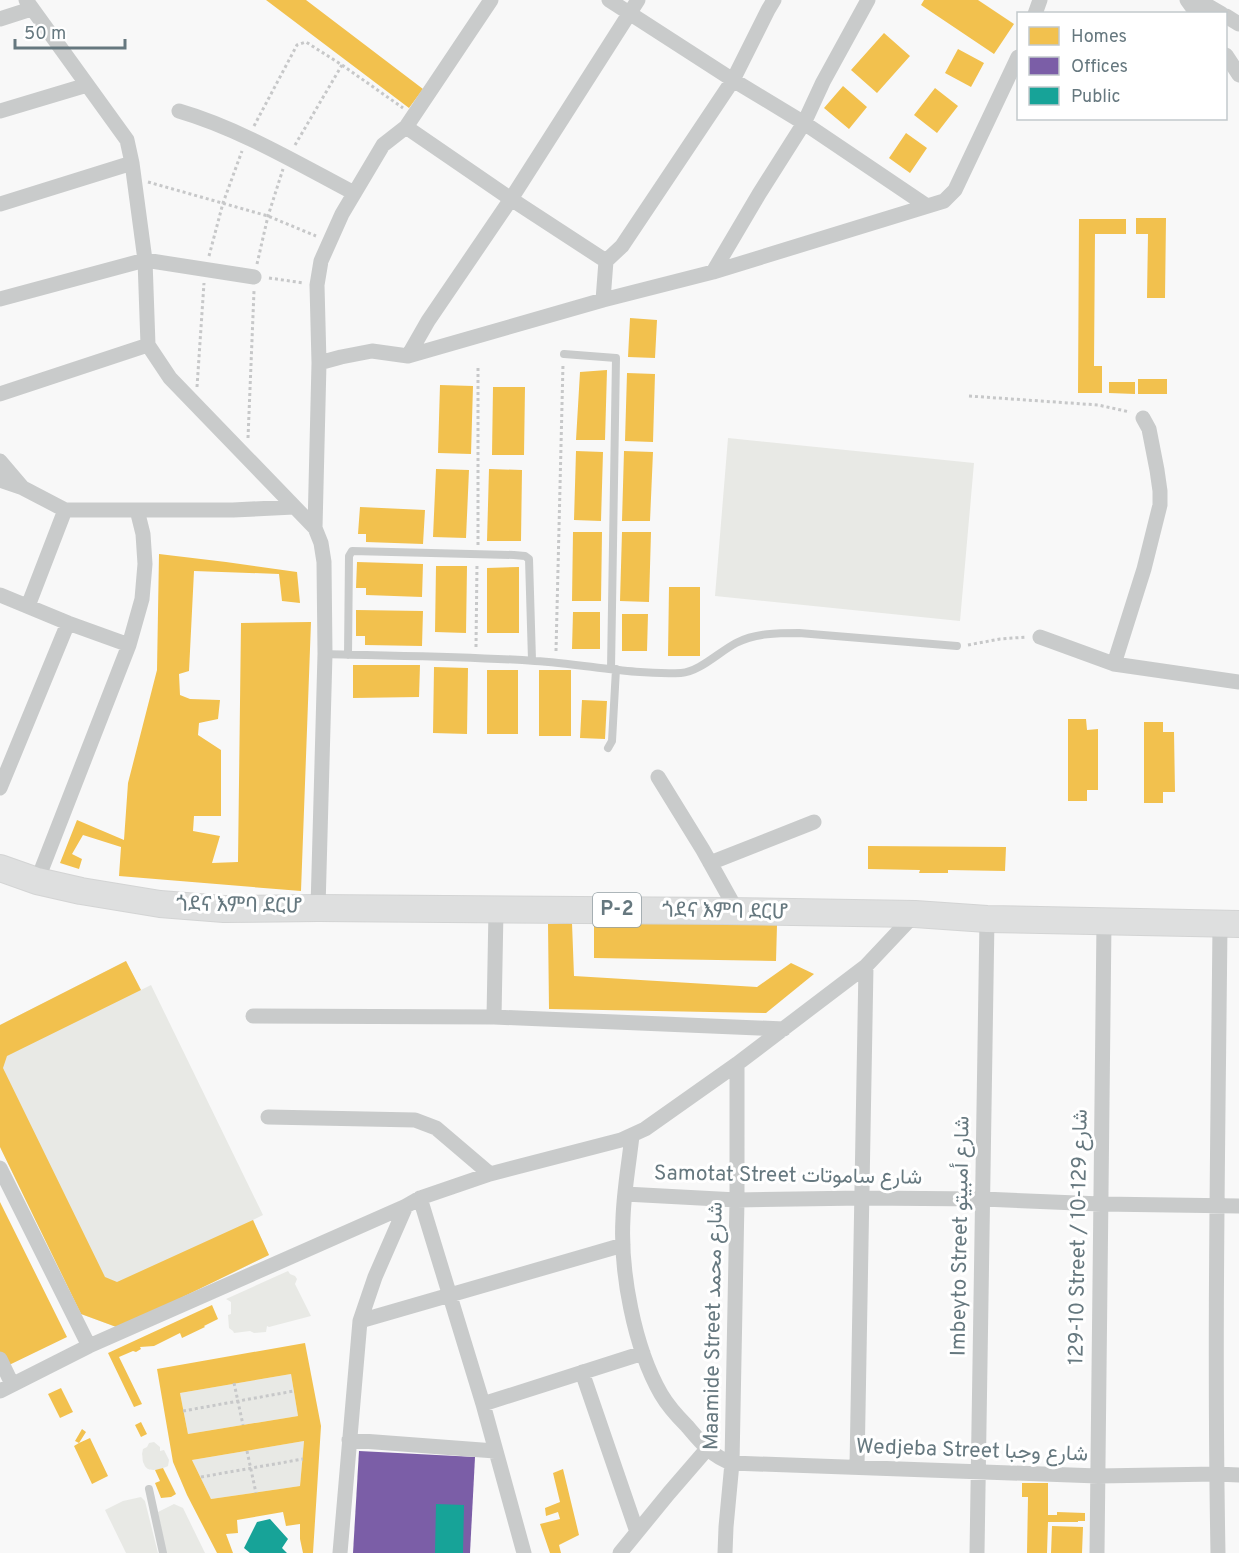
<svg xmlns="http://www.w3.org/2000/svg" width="1239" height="1553" viewBox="0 0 1239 1553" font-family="Overpass,Vazirmatn,'Noto Sans Ethiopic',sans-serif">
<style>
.green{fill:#e8e9e5}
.homes{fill:#f2c14e;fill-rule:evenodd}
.offices{fill:#7b5ea7}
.public{fill:#17a398}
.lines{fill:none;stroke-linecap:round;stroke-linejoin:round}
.trunk-casing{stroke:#d3d4d4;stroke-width:28}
.path{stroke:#c7c8c9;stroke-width:3;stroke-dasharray:3 3;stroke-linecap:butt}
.service{stroke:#c9cbcb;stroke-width:8}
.minor{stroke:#c9cbcb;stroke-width:15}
.trunk{stroke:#dedfdf;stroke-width:26}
.labels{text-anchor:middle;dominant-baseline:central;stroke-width:6;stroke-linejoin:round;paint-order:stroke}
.shield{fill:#fff;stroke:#94a0a5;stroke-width:1.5}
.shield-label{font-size:20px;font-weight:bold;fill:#66787f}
.street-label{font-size:21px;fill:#66787f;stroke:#fff}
</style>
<rect width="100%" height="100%" fill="#f8f8f8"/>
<!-- green -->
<path class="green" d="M 728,438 L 974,463 L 960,621 L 715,596 Z
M 126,961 L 141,990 L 151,985 L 263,1215 L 253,1220 L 269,1255 L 119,1328 L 81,1314 L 0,1147 L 0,1025 Z
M 288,1271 L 290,1274 L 295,1276 L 297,1279 L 295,1284 L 311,1316 L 269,1327 L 267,1326 L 266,1332 L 254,1333 L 250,1331 L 234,1333 L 233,1331 L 229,1328 L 228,1315 L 231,1314 L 231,1302 L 226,1299 Z
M 291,1374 L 298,1416 L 188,1434 L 180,1393 Z
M 304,1441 L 300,1486 L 211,1499 L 192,1460 Z
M 154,1442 L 160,1447 L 160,1451 L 164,1450 L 169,1460 L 168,1466 C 162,1469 147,1474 144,1464 C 142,1461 143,1457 142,1454 L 143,1449 L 147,1447 L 149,1443 Z
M 141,1497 L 145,1501 L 158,1553 L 126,1553 L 105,1510 L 123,1501 Z
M 174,1504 L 183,1508 L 205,1553 L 166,1553 L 158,1512 Z"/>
<!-- homes -->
<path class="homes" d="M 266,0 L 306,0 L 423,89 L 409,108 Z
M 924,0 L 978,0 L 1014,24 L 994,54 L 921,5 Z
M 884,33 L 910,56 L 877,93 L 851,70 Z
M 958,49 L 984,63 L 971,87 L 945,73 Z
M 843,86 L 867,107 L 849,129 L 824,108 Z
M 935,88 L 958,106 L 937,133 L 914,115 Z
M 906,133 L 927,148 L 910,173 L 889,158 Z
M 1136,218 L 1166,218 L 1165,298 L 1147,298 L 1148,234 L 1136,234 Z
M 1079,219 L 1126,219 L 1126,234 L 1095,234 L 1094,366 L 1102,366 L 1102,393 L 1078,393 Z
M 630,318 L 657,320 L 655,358 L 628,357 Z
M 607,370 L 605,440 L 576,440 L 580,372 Z
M 627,373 L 655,374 L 653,442 L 625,441 Z
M 1138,379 L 1167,379 L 1167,394 L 1138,394 Z
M 1109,382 L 1135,382 L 1135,394 L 1109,393 Z
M 440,385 L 473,386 L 471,454 L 438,453 Z
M 493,387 L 525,387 L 524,455 L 492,455 Z
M 576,451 L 603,452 L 601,521 L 574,520 Z
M 624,451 L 653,452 L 650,521 L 622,521 Z
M 436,469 L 469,470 L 466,538 L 433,537 Z
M 489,469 L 522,470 L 521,541 L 487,541 Z
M 360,507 L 425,510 L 423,544 L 366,542 L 366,534 L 358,534 Z
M 573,532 L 602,532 L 601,601 L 572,601 Z
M 622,532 L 651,532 L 649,602 L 620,601 Z
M 159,554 L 226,562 L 297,572 L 300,603 L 282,601 L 279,574 L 194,571 L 189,671 L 179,674 L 180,695 L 190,699 L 220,700 L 218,719 L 199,723 L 198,735 L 221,750 L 221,816 L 194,816 L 193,831 L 220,836 L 212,863 L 238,862 L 241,623 L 311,622 L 301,891 L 119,876 L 121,847 L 83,835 L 72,854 L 82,859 L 79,869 L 60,863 L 77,820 L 124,840 L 128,783 L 157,670 Z
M 357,562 L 423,564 L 422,597 L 366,595 L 366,588 L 356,588 Z
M 436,566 L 467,566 L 466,633 L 435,632 Z
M 519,567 L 519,633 L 487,633 L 487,568 Z
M 669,587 L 700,587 L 700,656 L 668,656 Z
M 356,610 L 423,611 L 422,646 L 365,645 L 365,636 L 356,636 Z
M 573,612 L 600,612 L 600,649 L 572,649 Z
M 622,614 L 648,614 L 647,651 L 622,651 Z
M 353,665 L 420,665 L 419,697 L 353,698 Z
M 434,667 L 468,668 L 467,734 L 433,733 Z
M 487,670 L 518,670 L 518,734 L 487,734 Z
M 539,670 L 571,670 L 571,736 L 539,736 Z
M 582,700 L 607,701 L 605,739 L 580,738 Z
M 1068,719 L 1086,719 L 1087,730 L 1098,729 L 1098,790 L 1087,790 L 1087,801 L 1068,801 Z
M 1144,722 L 1163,722 L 1163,732 L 1174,732 L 1175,792 L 1163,792 L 1163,803 L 1144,803 Z
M 868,846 L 1006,847 L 1005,871 L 948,870 L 948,873 L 919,873 L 920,870 L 868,869 Z
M 594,922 L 777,925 L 776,961 L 594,958 Z
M 572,923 L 574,976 L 757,987 L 791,963 L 814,974 L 766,1013 L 549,1009 L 548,924 Z
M 126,961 L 141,990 L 7,1056 L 3,1068 L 105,1277 L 117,1282 L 253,1220 L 269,1255 L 119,1328 L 81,1314 L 0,1147 L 0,1025 Z
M 0,1202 L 67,1337 L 7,1366 L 0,1352 Z
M 212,1305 L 218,1319 L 204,1326 L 205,1327 L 182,1338 L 180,1333 L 154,1346 L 140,1347 L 141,1349 L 136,1352 L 133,1351 L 119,1357 L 142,1404 L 134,1407 L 108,1353 Z
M 305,1343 L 321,1426 L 313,1553 L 303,1553 L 300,1539 L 300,1524 L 286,1526 L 283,1512 L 237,1520 L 238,1533 L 226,1534 L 233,1553 L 217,1553 L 187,1495 L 173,1462 L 157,1369 ZM 291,1374 L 298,1416 L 188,1434 L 180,1393 ZM 304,1441 L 300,1486 L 211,1499 L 192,1460 Z
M 61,1388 L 73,1412 L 60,1418 L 48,1394 Z
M 141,1422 L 147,1434 L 141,1437 L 135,1425 Z
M 82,1429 L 86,1432 L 79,1443 L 90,1438 L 108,1476 L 92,1484 L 74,1446 L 79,1443 L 75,1441 Z
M 163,1468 L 176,1494 L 171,1497 L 161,1498 L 155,1483 L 160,1481 L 155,1470 Z
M 563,1469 L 579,1535 L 559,1545 L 561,1553 L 550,1553 L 540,1524 L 560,1519 L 558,1512 L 546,1516 L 545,1508 L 560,1502 L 553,1473 Z
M 1022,1483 L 1048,1483 L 1048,1515 L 1057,1515 L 1057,1512 L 1085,1513 L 1085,1521 L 1078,1521 L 1078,1522 L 1048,1522 L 1047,1553 L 1027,1553 L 1028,1497 L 1022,1497 Z
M 1052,1526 L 1083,1527 L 1082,1553 L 1051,1553 Z"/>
<!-- offices -->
<path class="offices" d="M 359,1451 L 475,1457 L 470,1553 L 353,1553 Z"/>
<!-- public -->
<path class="public" d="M 436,1504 L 464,1505 L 463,1553 L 435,1553 Z
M 270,1519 L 288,1539 L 282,1548 L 287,1553 L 250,1553 L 244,1548 L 257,1522 Z"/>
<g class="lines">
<defs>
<path id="trunk" d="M 0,868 L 37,881 L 81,891 L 160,904 L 224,909 L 318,908 L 726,911 L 915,914 L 987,919 L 1239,924"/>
</defs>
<!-- trunk casing -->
<use href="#trunk" class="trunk-casing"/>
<!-- path -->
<path class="path" d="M 254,126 L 297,45 L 306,42 L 342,65 L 403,108
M 295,145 L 342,65
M 148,182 L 268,216 L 316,236
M 209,256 L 223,203 L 242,151
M 257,264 L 268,216 L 283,169
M 269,278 L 304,283
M 197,387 L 204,283
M 969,396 L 1098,405 L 1130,412
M 248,438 L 254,291
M 478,545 L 478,368
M 968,645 L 1000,639 L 1027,637
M 476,647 L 477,564
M 556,651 L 563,364
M 234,1383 L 243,1425
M 183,1411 L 294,1391
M 247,1451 L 256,1493
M 201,1477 L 303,1459"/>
<!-- service -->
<path class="service" d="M 564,354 L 616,358 L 611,669
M 325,654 C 395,656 466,656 535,661 C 584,664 632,675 681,673 C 699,672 719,652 736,643 C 756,633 778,633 799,633 L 957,646
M 348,655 L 349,556 L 352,551 L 514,555 L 525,556 L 529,559 L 532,660
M 608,748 L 612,741 L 616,669
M 149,1489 L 163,1553"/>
<!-- minor -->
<path class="minor" d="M 26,0 L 127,140 L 132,163 L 145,260 L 148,345 L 170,378 L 315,528
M 609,0 L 733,80 L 804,123 L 927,206
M 1187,0 L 1197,14
M 1198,0 L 1222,14
M 1035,14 L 1040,0
M 1226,16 L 1239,24
M 0,19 L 31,9
M 1226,55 L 1239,75
M 0,111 L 87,85
M 179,111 C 238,128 299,164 354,193
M 406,127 L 511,199 L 606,261
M 0,204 L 132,163
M 713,272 L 759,194 L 804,123 L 823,82 L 868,0
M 0,299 L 145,260 L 254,277
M 603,300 L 606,261 L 622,246 L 733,80 L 768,10 L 774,0
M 408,356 L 428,321 L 511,199 L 638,0
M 319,363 L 341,357 L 372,351 L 408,356 L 603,300 L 713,272 L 944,201 L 955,190 L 1018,57
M 0,394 L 148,345
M 0,461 L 23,488 L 65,510 L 233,510 L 294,507
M 0,480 L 23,488
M 0,595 L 68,623 L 129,645
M 28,606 L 65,510
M 1040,637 L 1114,664 L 1239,682
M 1114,664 L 1144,569 L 1160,505 L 1160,491 L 1157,470 L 1149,429 L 1143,418
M 658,777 L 703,850 L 737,911
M 0,788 L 68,623
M 710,863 L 814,822
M 37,881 L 129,645 L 142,599 L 145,564 L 143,534 L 137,510
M 318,908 L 325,654 L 324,562 L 321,543 L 315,528 L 319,363 L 317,285 L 321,261 L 342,214 L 383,145 L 406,127 L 491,0
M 253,1016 L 494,1017 L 784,1029
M 494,1017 L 496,910
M 268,1117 L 415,1120 L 436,1128 L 490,1174
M 632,1136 C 629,1163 624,1190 623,1218 C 620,1271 634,1347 661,1394 C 668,1406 677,1416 687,1426 C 700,1441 712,1457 732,1463 L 1098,1476 L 1217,1474 L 1239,1475
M 0,1168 L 89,1346
M 625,1194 L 737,1200 L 863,1198 L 983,1199 L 1101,1204 L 1239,1206
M 420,1198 L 483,1404 L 524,1553
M 360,1321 L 623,1245
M 0,1359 L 12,1384
M 582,1372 L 637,1532
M 0,1391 L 89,1346 L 406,1206
M 483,1404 L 643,1353
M 349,1440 L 495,1451
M 857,1467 L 866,966
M 340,1553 L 360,1321 L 375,1277 L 406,1206 L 420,1198 L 490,1174 L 621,1140 L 645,1129 L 737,1064 L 866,966 L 915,914
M 620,1553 L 669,1493 L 707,1449
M 725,1553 L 726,1527 L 732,1463 L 737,1200 L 737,1064
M 977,1553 L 987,919
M 1097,1553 L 1104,922
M 1218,1553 C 1214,1343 1218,1134 1220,924"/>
<!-- trunk -->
<use href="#trunk" class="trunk"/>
</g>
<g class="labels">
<!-- shield labels -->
<rect class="shield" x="593" y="893" width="48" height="34" rx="4.5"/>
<g class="shield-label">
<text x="617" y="910">P-2</text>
</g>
<!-- street labels -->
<g class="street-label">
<text transform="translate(239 906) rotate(1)">ጎደና እምባ ደርሆ</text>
<text transform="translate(725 912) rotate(1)">ጎደና እምባ ደርሆ</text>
<text transform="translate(788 1176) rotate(1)">Samotat Street شارع ساموتات</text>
<text transform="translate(961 1236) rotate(-89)">Imbeyto Street شارع أمبيتو</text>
<text transform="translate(1079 1237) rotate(-89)">129-10 Street / شارع 129-10</text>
<text transform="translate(714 1326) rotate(-89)">Maamide Street شارع محمد</text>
<text transform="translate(972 1451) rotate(2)">Wedjeba Street شارع وجبا</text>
</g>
</g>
<!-- legend -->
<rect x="1017" y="12" width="210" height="108" fill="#ffffff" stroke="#c2c9cc" stroke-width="1.5"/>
<rect x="1029" y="27" width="30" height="18" fill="#f2c14e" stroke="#c2c9cc" stroke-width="1.5"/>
<text x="1071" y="42" font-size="18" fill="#66787f">Homes</text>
<rect x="1029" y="57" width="30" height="18" fill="#7b5ea7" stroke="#c2c9cc" stroke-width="1.5"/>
<text x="1071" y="72" font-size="18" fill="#66787f">Offices</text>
<rect x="1029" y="87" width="30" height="18" fill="#17a398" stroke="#c2c9cc" stroke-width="1.5"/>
<text x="1071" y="102" font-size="18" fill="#66787f">Public</text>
<!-- scale -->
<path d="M15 39v9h110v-9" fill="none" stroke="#66787f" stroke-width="3"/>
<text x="24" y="39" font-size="18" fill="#66787f" stroke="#ffffff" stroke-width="4.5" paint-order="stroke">50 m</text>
</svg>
